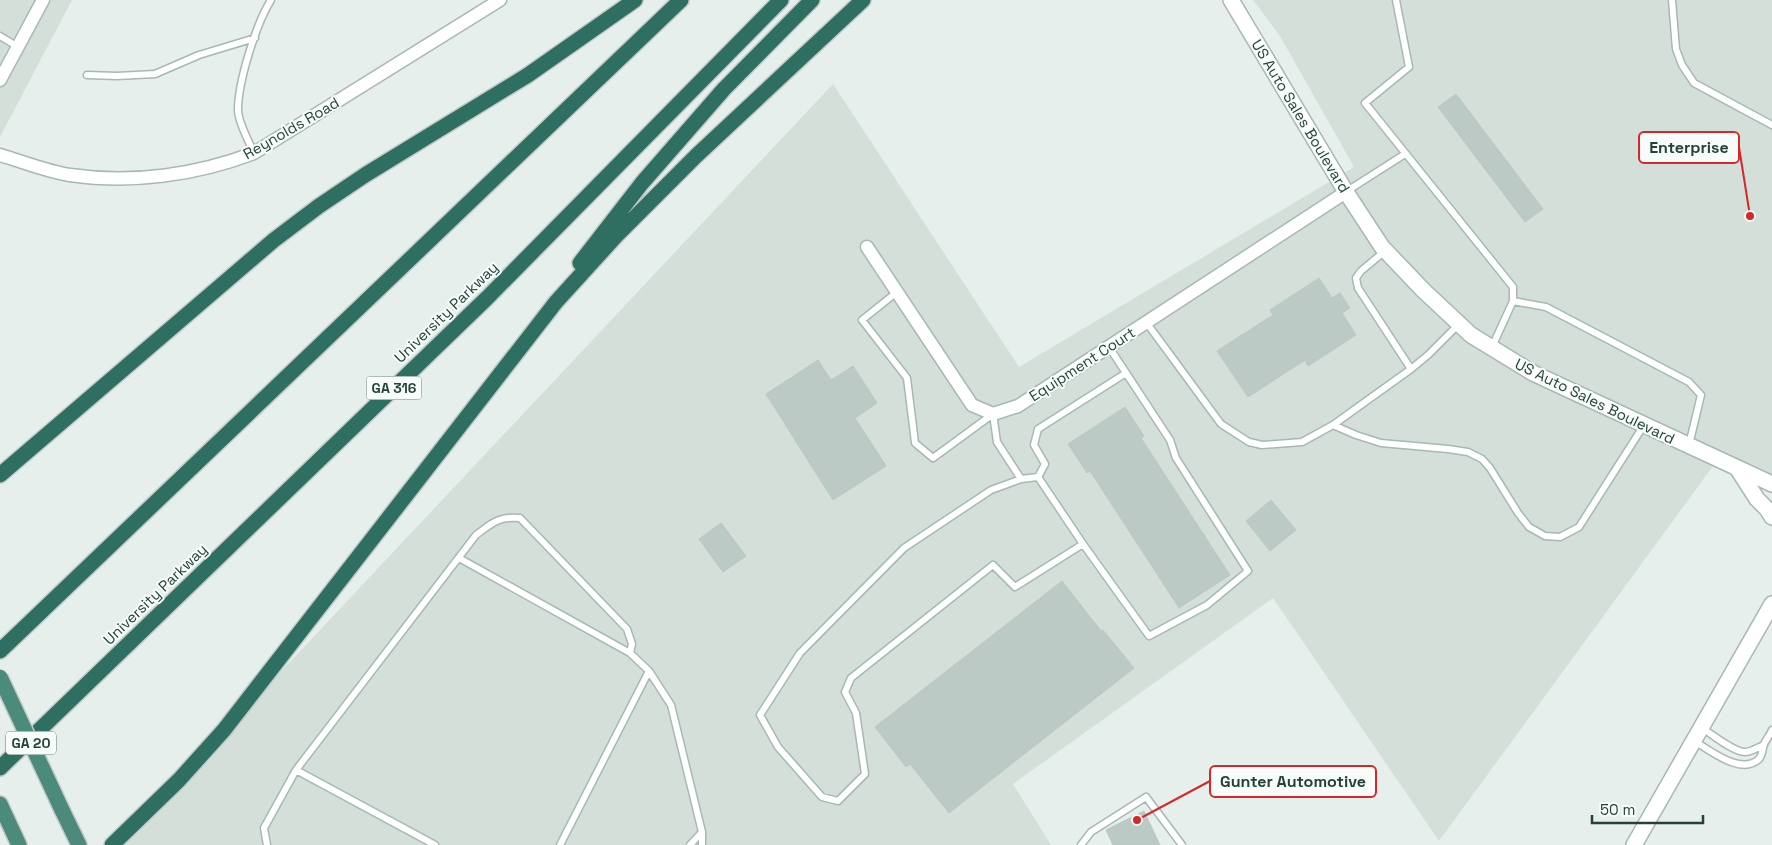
<svg xmlns="http://www.w3.org/2000/svg" width="1772" height="845" viewBox="0 0 1772 845" font-family="'Space Grotesk',sans-serif">
<style>
.built{fill:#d4dfda}
.building{fill:#bbcac4;stroke:#b8c9c2}
.lines{fill:none;stroke-linecap:round;stroke-linejoin:round}
.service-casing{stroke:#a8b8b2;stroke-width:9}
.minor-casing{stroke:#a8b8b2;stroke-width:15}
.tertiary-casing{stroke:#a8b8b2;stroke-width:18}
.trunk-casing{stroke:#c2cac8;stroke-width:18}
.motorway-casing{stroke:#c2cac8;stroke-width:18}
.service{stroke:#fff;stroke-width:6}
.minor{stroke:#fff;stroke-width:12}
.tertiary{stroke:#fff;stroke-width:15}
.trunk{stroke:#4c8a7c;stroke-width:15}
.motorway{stroke:#2f6f62;stroke-width:15}
.trunk-bridge-casing{stroke:#c2cac8;stroke-width:18;stroke-linecap:butt}
.trunk-bridge{stroke:#4c8a7c;stroke-width:15}
.labels{text-anchor:middle;dominant-baseline:central;stroke-width:4;stroke-linejoin:round;paint-order:stroke}
.shield{fill:#f7fbf9;stroke:#637a73;stroke-width:1}
.shield-label{font-size:14px;font-weight:bold;fill:#24423a}
.street-label{font-size:15px;fill:#24423a;stroke:#f7fbf9}
.leader{fill:none;stroke:#d62828;stroke-width:2}
.callout-dot{fill:#d62828;stroke:#f7fbf9;stroke-width:2}
.callout{fill:#f7fbf9;stroke:#d62828;stroke-width:2}
.callout-label{font-size:16px;text-anchor:middle;font-weight:bold;fill:#24423a}
</style>
<rect width="100%" height="100%" fill="#e6efeb"/>
<!-- built -->
<path class="built" d="M 0,0 L 72,0 L 0,137 Z
M 1253,0 L 1772,0 L 1772,489 L 1713,466 L 1439,841 L 1273,598 L 1013,784 L 1051,845 L 118,845 L 833,84 L 1019,367 L 1354,167 L 1280,36 Z"/>
<!-- building -->
<path class="building" d="M 1456,94 L 1543,209 L 1525,222 L 1438,107 Z
M 1319,278 L 1332,298 L 1340,293 L 1350,308 L 1342,313 L 1356,335 L 1308,366 L 1305,360 L 1248,397 L 1217,351 L 1273,315 L 1270,310 Z
M 818,360 L 831,380 L 853,366 L 877,403 L 855,418 L 886,466 L 833,500 L 766,394 Z
M 1125,407 L 1144,436 L 1141,438 L 1230,575 L 1179,608 L 1090,471 L 1087,473 L 1068,444 Z
M 1271,500 L 1296,530 L 1270,551 L 1246,521 Z
M 721,523 L 746,556 L 723,572 L 699,539 Z
M 1062,581 L 1101,631 L 1103,630 L 1134,668 L 949,813 L 910,764 L 906,767 L 875,727 Z
M 1144,811 L 1160,845 L 1113,845 L 1106,830 Z"/>
<g class="lines">
<defs>
<path id="service" d="M 1396,0 L 1409,67 L 1365,103 L 1513,287 L 1513,301 L 1492,347
M 1672,0 L 1676,49 L 1682,65 L 1694,83 L 1772,125
M 0,36 L 18,47
M 87,75 L 117,76 L 155,74 L 199,55 L 255,38
M 254,153 C 249,142 238,122 238,110 C 238,82 256,24 271,0
M 1347,191 L 1405,154
M 1385,251 L 1361,271 L 1356,278 L 1358,288 L 1411,369
M 897,292 L 862,320 L 907,378 L 915,443 L 933,458 L 993,414 L 997,442 L 1021,479 L 991,490 L 904,548 L 800,653 L 760,715 L 778,747 L 822,797 L 838,801 L 865,774 L 856,713 L 845,692 L 851,678 L 993,565 L 1015,587 L 1083,544
M 1513,301 L 1546,307 L 1689,382 L 1701,395 L 1689,445
M 1146,322 L 1221,424 L 1249,442 L 1262,445 L 1302,442 L 1333,425 L 1356,435 L 1381,443 L 1448,449 L 1468,452 L 1482,459 L 1490,468 L 1518,513 L 1529,527 L 1545,536 L 1560,537 L 1579,527 L 1644,425
M 1333,425 L 1411,369 L 1428,355 L 1459,324
M 1038,477 L 1083,544 L 1149,636 L 1207,605 L 1248,571 L 1176,458 L 1170,440 L 1109,347
M 1038,477 L 1045,464 L 1034,445 L 1038,429 L 1126,373
M 1021,479 L 1038,477
M 459,558 L 630,653 L 649,671 L 560,845
M 649,671 L 671,705 L 702,832 L 702,845
M 1702,728 C 1712,734 1733,752 1745,752 C 1751,752 1758,747 1764,745
M 1694,741 C 1710,750 1741,776 1759,759 C 1763,754 1762,750 1764,744 C 1766,740 1770,735 1772,730
M 296,770 L 435,845
M 267,845 L 264,828 L 296,770 L 476,535 C 492,523 499,516 520,518 L 627,629 L 632,644 L 630,653
M 690,845 L 702,832
M 1081,845 L 1091,832 L 1146,797 L 1182,845"/>
<path id="minor" d="M 0,80 L 43,0
M 0,155 C 21,161 48,172 70,175 C 132,184 196,175 254,153 L 500,0
M 867,247 L 972,405 L 993,414 L 1018,406 L 1346,192"/>
<path id="tertiary" d="M 1231,0 L 1346,192 L 1382,247 L 1423,290 L 1471,335 L 1533,373 L 1772,484
M 1737,468 L 1757,499 L 1767,509 L 1772,517
M 1634,845 L 1772,604"/>
<path id="trunk" d="M 0,804 L 19,845
M 62,810 L 79,845"/>
<path id="motorway" d="M 580,263 L 642,183 L 724,89 L 812,0
M 0,475 L 274,240 L 319,206 L 365,175 L 528,75 L 635,0
M 0,651 L 681,0
M 0,768 L 487,298 L 781,0
M 112,845 L 179,780 L 224,730 L 556,302 L 616,236 L 696,156 L 863,0"/>
</defs>
<!-- service casing -->
<use href="#service" class="service-casing"/>
<!-- minor casing -->
<use href="#minor" class="minor-casing"/>
<!-- tertiary casing -->
<use href="#tertiary" class="tertiary-casing"/>
<!-- trunk casing -->
<use href="#trunk" class="trunk-casing"/>
<!-- motorway casing -->
<use href="#motorway" class="motorway-casing"/>
<!-- service -->
<use href="#service" class="service"/>
<!-- minor -->
<use href="#minor" class="minor"/>
<!-- tertiary -->
<use href="#tertiary" class="tertiary"/>
<!-- trunk -->
<use href="#trunk" class="trunk"/>
<!-- motorway -->
<use href="#motorway" class="motorway"/>
<defs>
<path id="trunk-bridge" d="M 0,677 L 62,810"/>
</defs>
<!-- trunk-bridge casing -->
<use href="#trunk-bridge" class="trunk-bridge-casing"/>
<!-- trunk-bridge -->
<use href="#trunk-bridge" class="trunk-bridge"/>
</g>
<g class="labels">
<!-- shield labels -->
<g class="shield">
<rect x="366.5" y="376.5" width="55" height="23" rx="4"/>
<rect x="6" y="731.5" width="50" height="23" rx="4"/>
</g>
<g class="shield-label">
<text x="394" y="388">GA 316</text>
<text x="31" y="743">GA 20</text>
</g>
<!-- street labels -->
<g class="street-label">
<text transform="translate(1301 116) rotate(59)">US Auto Sales Boulevard</text>
<text transform="translate(291 128) rotate(-30)">Reynolds Road</text>
<text transform="translate(446 312) rotate(-44)">University Parkway</text>
<text transform="translate(1082 364) rotate(-33)">Equipment Court</text>
<text transform="translate(1595 401) rotate(26)">US Auto Sales Boulevard</text>
<text transform="translate(155 594) rotate(-44)">University Parkway</text>
</g>
</g>
<!-- callouts -->
<path class="leader" d="M1750 216L1739 147M1137 820L1210 781"/>
<g class="callout-dot">
<circle cx="1750" cy="216" r="5"/>
<circle cx="1137" cy="820" r="5"/>
</g>
<g class="callout">
<rect x="1639" y="132" width="100" height="31" rx="5"/>
<rect x="1210" y="766" width="166" height="31" rx="5"/>
</g>
<g class="callout-label">
<text x="1689" y="153">Enterprise</text>
<text x="1293" y="787">Gunter Automotive</text>
</g>
<!-- scale -->
<path d="M1592 815v8h111v-8" fill="none" stroke="#24423a" stroke-width="2.5"/>
<text x="1600" y="815" font-size="15" fill="#24423a" stroke="#f7fbf9" stroke-width="4" paint-order="stroke">50 m</text>
</svg>
